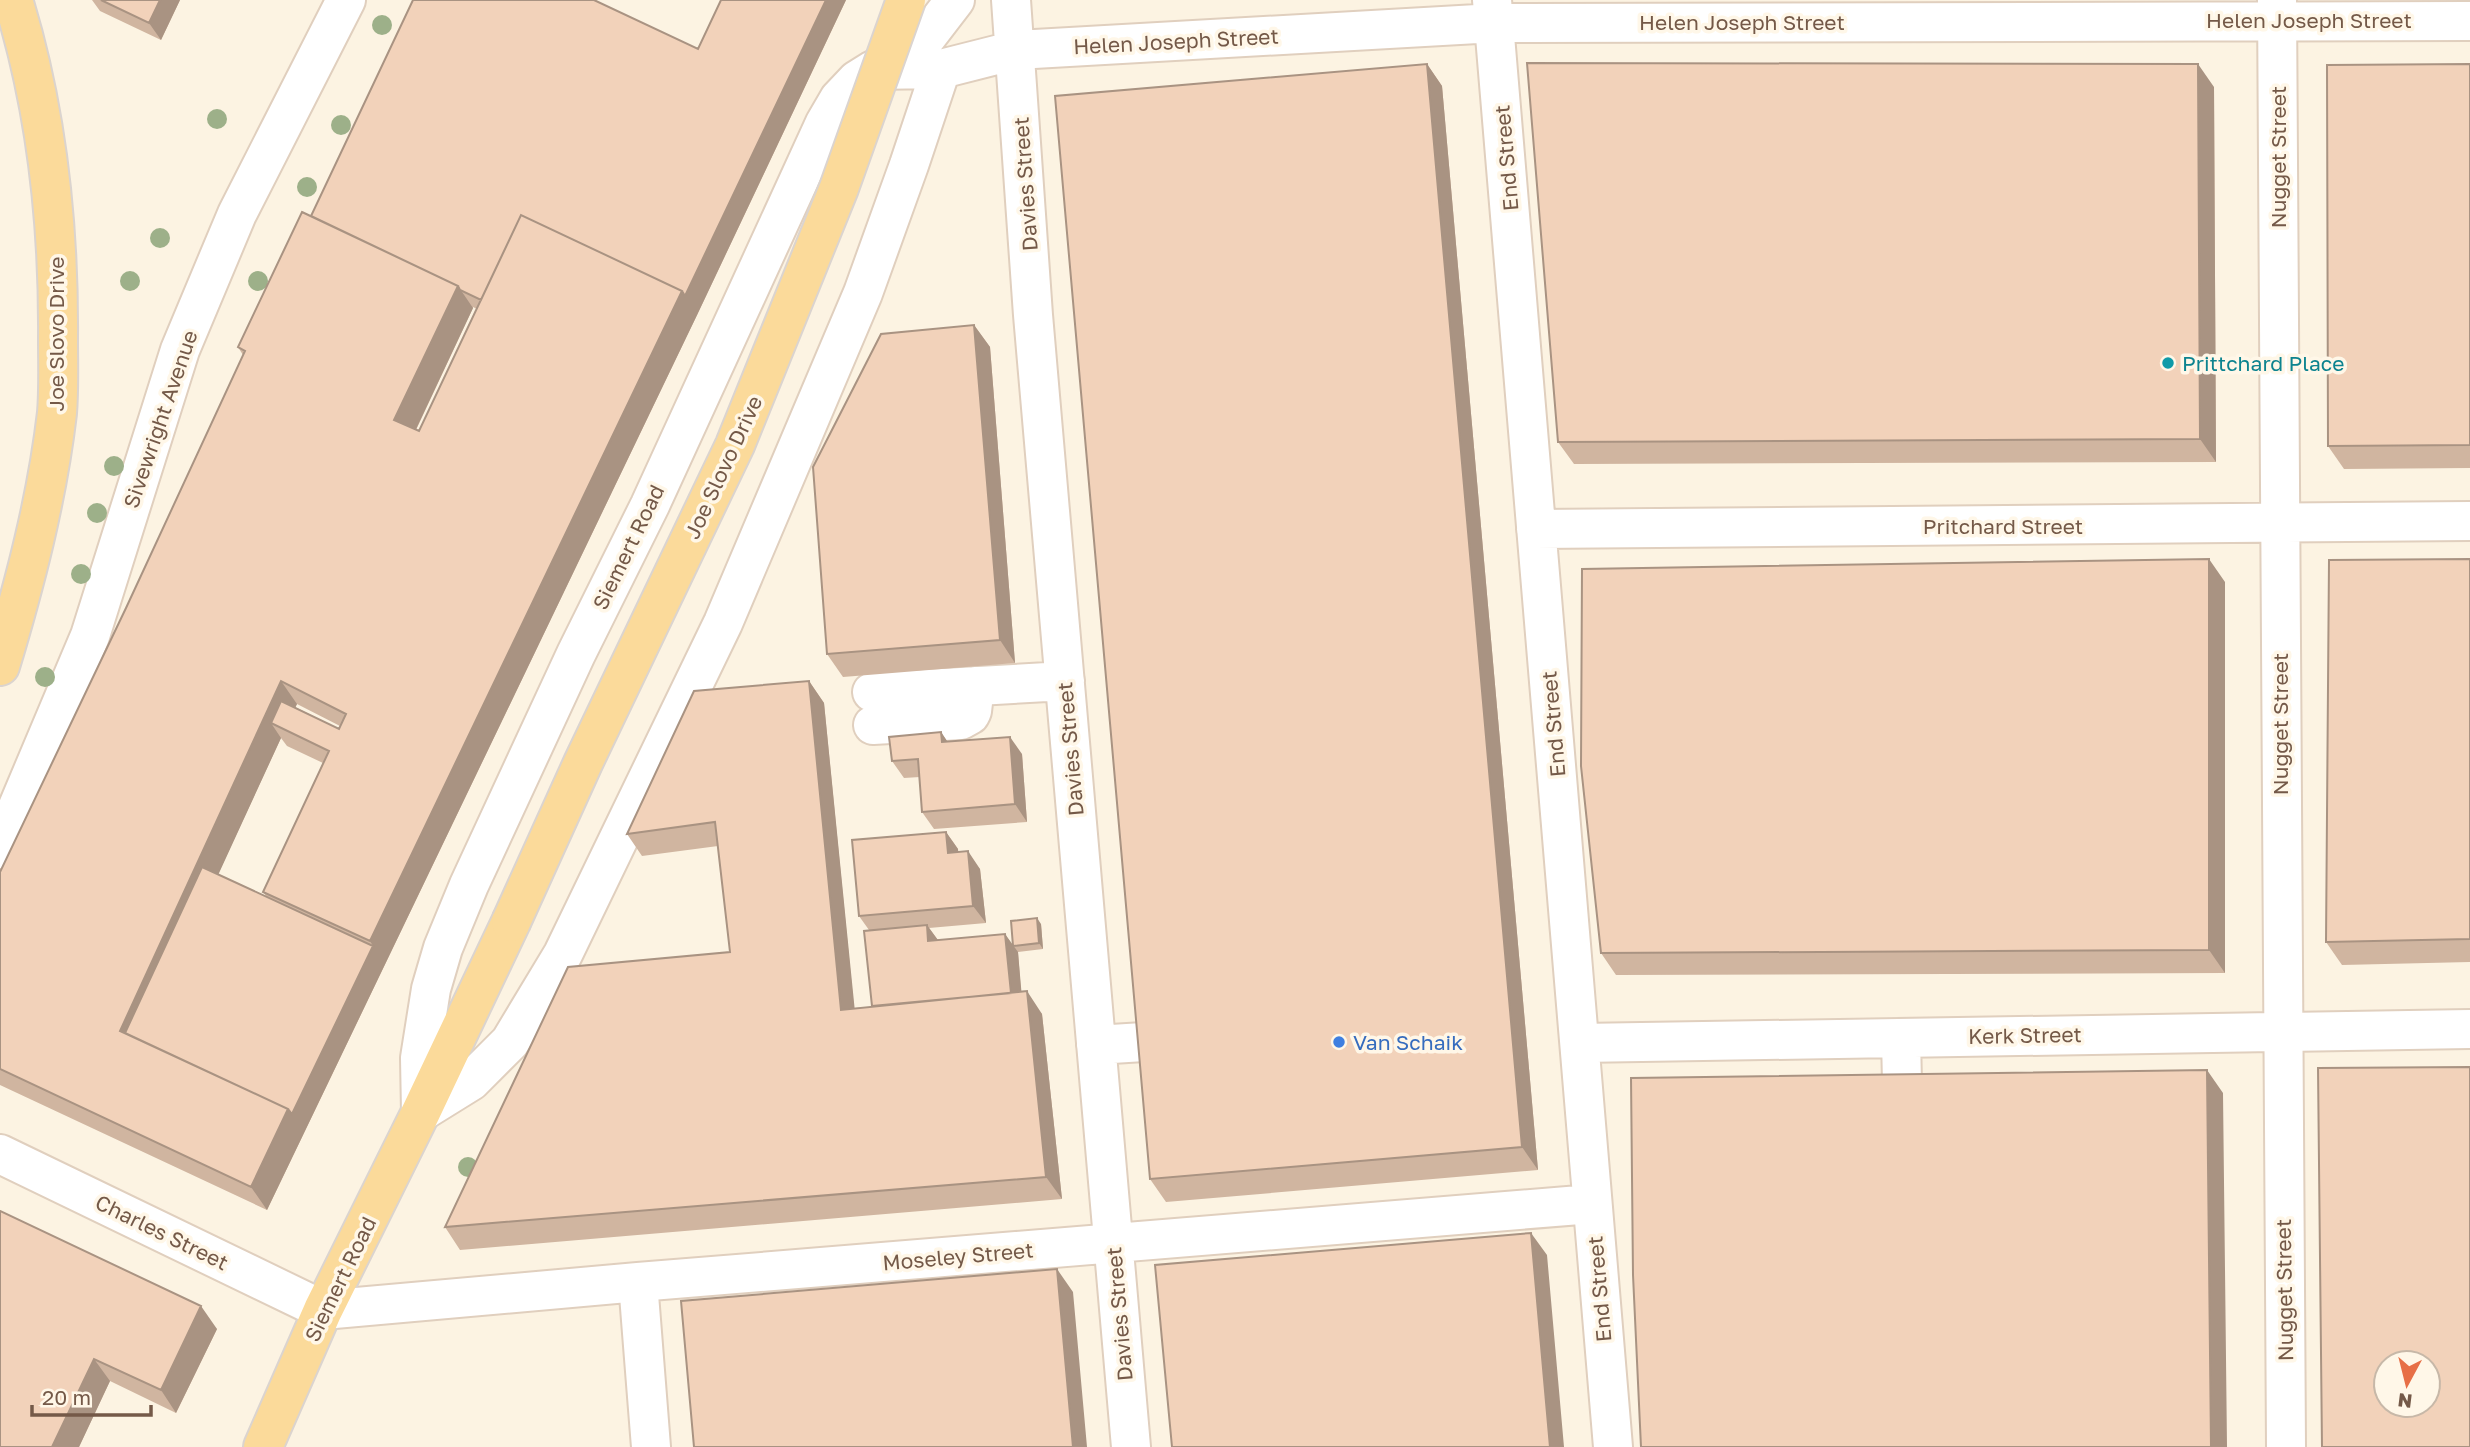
<svg xmlns="http://www.w3.org/2000/svg" width="2470" height="1447" viewBox="0 0 2470 1447" font-family="'Golos Text',sans-serif">
<style>
.lines{fill:none;stroke-linecap:round;stroke-linejoin:round}
.minor-casing{stroke:#e0cfbe;stroke-width:42}
.major-casing{stroke:#dbd4cf;stroke-width:42}
.minor{stroke:#fff;stroke-width:38}
.major{stroke:#fbda9a;stroke-width:38}
.major-bridge-casing{stroke:#dbd4cf;stroke-width:42;stroke-linecap:butt}
.major-bridge{stroke:#fbda9a;stroke-width:38}
.tree{fill:#9db089}
.wall{fill:#d0b5a0;fill-rule:evenodd}
.shaded-wall{fill:#a99382}
.building{fill:#f2d2ba;stroke:#a99382;stroke-width:2;fill-rule:evenodd}
.culture-dot{fill:#0f9aa8;stroke:#fff7e8;stroke-width:2.5}
.shop-dot{fill:#3f7fe0;stroke:#fff7e8;stroke-width:2.5}
.labels{text-anchor:middle;dominant-baseline:central;stroke-width:7;stroke-linejoin:round;paint-order:stroke}
.street-label{font-size:21px;fill:#745948;stroke:#fff7e8}
.culture-label{font-size:21px;fill:#0d838f;stroke:#fff7e8;text-anchor:start}
.shop-label{font-size:21px;fill:#366cbe;stroke:#fff7e8;text-anchor:start}
</style>
<rect width="100%" height="100%" fill="#fcf3e2"/>
<g class="lines">
<defs>
<path id="minor" d="M 1011,0 L 1033,315 L 1131,1447
M 1492,0 L 1613,1447
M 2277,0 L 2286,1447
M 902,69 L 955,0
M 1536,529 L 2470,521
M 872,692 L 1065,681
M 873,725 L 961,720 L 970,715 L 972,711 L 975,686
M 0,849 L 90,636 L 180,350 L 237,214 L 346,0
M 1901,1038 L 1903,1127
M 1580,1043 L 2470,1029
M 1096,1045 L 1191,1039
M 421,1112 L 420,1058 L 431,989 L 443,948 L 469,885 L 576,654 L 650,505 L 825,123 L 839,99 L 857,80 L 873,70 L 941,69 L 1016,50 L 1495,23 L 2470,21
M 421,1112 L 471,1081 L 510,1042 L 563,954 L 723,623 L 863,293 L 909,165 L 941,69
M 0,1154 L 323,1310 L 638,1282 L 1592,1204
M 638,1282 L 651,1447"/>
<path id="major" d="M 0,666 C 25,583 47,499 57,413 C 59,389 58,364 58,339 C 59,225 47,110 13,0
M 263,1447 L 323,1310 L 421,1112 L 511,922"/>
</defs>
<!-- minor casing -->
<use href="#minor" class="minor-casing"/>
<!-- major casing -->
<use href="#major" class="major-casing"/>
<!-- minor -->
<use href="#minor" class="minor"/>
<!-- major -->
<use href="#major" class="major"/>
<defs>
<path id="major-bridge" d="M 511,922 L 583,763 L 735,445 L 839,188 L 906,0"/>
</defs>
<!-- major-bridge casing -->
<use href="#major-bridge" class="major-bridge-casing"/>
<!-- major-bridge -->
<use href="#major-bridge" class="major-bridge"/>
</g>
<!-- trees -->
<g class="tree">
<circle cx="382" cy="25" r="10"/>
<circle cx="217" cy="119" r="10"/>
<circle cx="341" cy="125" r="10"/>
<circle cx="307" cy="187" r="10"/>
<circle cx="160" cy="238" r="10"/>
<circle cx="130" cy="281" r="10"/>
<circle cx="258" cy="281" r="10"/>
<circle cx="114" cy="466" r="10"/>
<circle cx="97" cy="513" r="10"/>
<circle cx="81" cy="574" r="10"/>
<circle cx="45" cy="677" r="10"/>
<circle cx="468" cy="1167" r="10"/>
</g>
<!-- wall -->
<path class="wall" d="M 92,0 L 180,0 L 161,40 L 100,11 Z
M 721,0 L 846,0 L 698,313 L 267,1210 L 0,1085 L 0,872 L 126,608 L 243,355 L 238,347 L 311,216 L 698,49 ZM 473,307 L 477,309 L 419,431 L 416,430 L 473,308 ZM 297,704 L 340,726 L 339,729 L 295,707 ZM 281,738 L 287,746 L 323,763 L 263,892 L 266,896 L 218,874 Z
M 1427,64 L 1442,86 L 1538,1170 L 1166,1202 L 1150,1179 Z
M 2470,64 L 2470,468 L 2344,469 L 2328,446 Z
M 2214,87 L 2216,462 L 1574,464 L 1558,442 Z
M 974,325 L 990,347 L 1015,663 L 843,677 L 827,654 Z
M 2470,559 L 2470,962 L 2342,965 L 2326,942 Z
M 2225,582 L 2225,973 L 1616,975 L 1601,953 Z
M 809,681 L 824,703 L 854,1008 L 872,1007 L 869,930 L 859,916 L 946,832 L 958,849 L 958,852 L 980,869 L 986,923 L 929,928 L 938,940 L 1005,934 L 1013,946 L 1041,924 L 1043,949 L 1018,952 L 1021,992 L 1042,1014 L 1062,1199 L 460,1250 L 445,1227 L 730,952 L 718,846 L 642,856 L 627,834 Z
M 941,732 L 947,741 L 1022,754 L 1027,822 L 934,829 L 922,812 L 920,777 L 904,778 L 892,761 Z
M 0,1211 L 217,1329 L 176,1413 L 110,1381 L 79,1447 L 0,1447 Z"/>
<!-- shaded-wall -->
<path class="shaded-wall" d="M 160,0 L 180,0 L 161,40 L 149,23 Z
M 826,0 L 846,0 L 698,313 L 267,1210 L 251,1187 L 288,1109 L 373,946 L 370,941 L 682,291 Z
M 1427,64 L 1442,86 L 1538,1170 L 1522,1147 Z
M 2198,64 L 2214,87 L 2216,462 L 2200,439 Z
M 458,286 L 473,308 L 410,442 L 394,420 Z
M 974,325 L 990,347 L 1015,663 L 1000,640 Z
M 2209,559 L 2225,582 L 2225,973 L 2209,950 Z
M 281,681 L 297,704 L 285,730 L 271,723 L 281,738 L 141,1043 L 120,1031 Z
M 809,681 L 824,703 L 857,1032 L 841,1010 Z
M 941,732 L 953,750 L 942,742 Z
M 1010,737 L 1022,754 L 1027,822 L 1015,804 Z
M 946,832 L 958,849 L 960,871 L 948,853 Z
M 968,851 L 980,869 L 986,923 L 973,906 Z
M 1037,918 L 1041,924 L 1043,949 L 1039,943 Z
M 927,925 L 940,943 L 928,941 Z
M 1005,934 L 1018,952 L 1023,1010 L 1011,993 Z
M 1027,991 L 1042,1014 L 1062,1199 L 1046,1177 Z
M 2207,1070 L 2223,1093 L 2227,1447 L 2211,1447 Z
M 1531,1233 L 1547,1255 L 1564,1447 L 1550,1447 Z
M 1057,1269 L 1073,1292 L 1087,1447 L 1073,1447 Z
M 201,1306 L 217,1329 L 176,1413 L 161,1390 Z
M 94,1359 L 110,1381 L 79,1447 L 52,1447 Z"/>
<!-- building -->
<path class="building" d="M 101,0 L 160,0 L 149,23 Z
M 413,0 L 594,0 L 698,49 L 721,0 L 826,0 L 685,296 L 682,291 L 521,215 L 481,300 L 460,290 L 458,286 L 311,216 Z
M 1527,63 L 2198,64 L 2200,439 L 1558,442 Z
M 1427,64 L 1522,1147 L 1150,1179 L 1055,96 Z
M 2470,64 L 2470,445 L 2328,446 L 2327,65 Z
M 302,212 L 458,286 L 394,420 L 419,431 L 521,215 L 682,291 L 370,941 L 263,892 L 329,751 L 271,723 L 281,701 L 339,729 L 346,714 L 281,681 L 120,1031 L 288,1109 L 251,1187 L 0,1069 L 0,872 L 126,608 L 245,351 L 238,347 Z
M 974,325 L 1000,640 L 827,654 L 813,467 L 881,334 Z
M 2209,559 L 2209,950 L 1601,953 L 1581,766 L 1582,569 Z
M 2470,559 L 2470,939 L 2326,942 L 2329,560 Z
M 809,681 L 841,1010 L 1027,991 L 1046,1177 L 445,1227 L 568,967 L 730,952 L 715,822 L 627,834 L 694,691 Z
M 941,732 L 942,742 L 1010,737 L 1015,804 L 922,812 L 918,759 L 892,761 L 889,737 Z
M 946,832 L 948,853 L 968,851 L 973,906 L 859,916 L 852,840 Z
M 202,867 L 373,946 L 292,1114 L 288,1109 L 125,1033 Z
M 1037,918 L 1039,943 L 1013,946 L 1011,921 Z
M 927,925 L 928,941 L 1005,934 L 1011,993 L 872,1006 L 864,931 Z
M 2470,1067 L 2470,1447 L 2322,1447 L 2318,1068 ZM 2386,1363 L 2428,1363 L 2428,1405 L 2386,1405 Z
M 2207,1070 L 2211,1447 L 1641,1447 L 1633,1275 L 1631,1078 Z
M 0,1211 L 201,1306 L 161,1390 L 94,1359 L 52,1447 L 0,1447 Z
M 1531,1233 L 1550,1447 L 1172,1447 L 1155,1265 Z
M 1057,1269 L 1073,1447 L 694,1447 L 681,1301 Z"/>
<!-- markers -->
<circle class="culture-dot" cx="2168" cy="363" r="7"/>
<circle class="shop-dot" cx="1339" cy="1042" r="7"/>
<g class="labels">
<!-- street labels -->
<g class="street-label">
<text x="2309" y="20">Helen Joseph Street</text>
<text x="1742" y="22">Helen Joseph Street</text>
<text transform="translate(1176 41) rotate(-3)">Helen Joseph Street</text>
<text transform="translate(2278 157) rotate(-90)">Nugget Street</text>
<text transform="translate(1506 158) rotate(-95)">End Street</text>
<text transform="translate(1025 184) rotate(-94)">Davies Street</text>
<text transform="translate(56 334) rotate(-90)">Joe Slovo Drive</text>
<text transform="translate(160 419) rotate(-71)">Sivewright Avenue</text>
<text transform="translate(723 467) rotate(-65)">Joe Slovo Drive</text>
<text x="2003" y="526">Pritchard Street</text>
<text transform="translate(628 547) rotate(-64)">Siemert Road</text>
<text transform="translate(1553 724) rotate(-95)">End Street</text>
<text transform="translate(2280 724) rotate(-90)">Nugget Street</text>
<text transform="translate(1070 749) rotate(-95)">Davies Street</text>
<text transform="translate(2025 1035) rotate(-1)">Kerk Street</text>
<text transform="translate(162 1232) rotate(26)">Charles Street</text>
<text transform="translate(958 1256) rotate(-5)">Moseley Street</text>
<text transform="translate(340 1279) rotate(-64)">Siemert Road</text>
<text transform="translate(1599 1289) rotate(-95)">End Street</text>
<text transform="translate(2284 1290) rotate(-91)">Nugget Street</text>
<text transform="translate(1119 1314) rotate(-95)">Davies Street</text>
</g>
<!-- culture labels -->
<g class="culture-label">
<text x="2182" y="363">Prittchard Place</text>
</g>
<!-- shop labels -->
<g class="shop-label">
<text x="1353" y="1042">Van Schaik</text>
</g>
</g>
<!-- north arrow -->
<g transform="translate(2407 1384) rotate(187)"><circle r="33" fill="#fff7e8" stroke="#c7b8a8" stroke-width="2"/>
<path d="M0-5L12 26L0 18L-12 26Z" fill="#e76f46"/>
<text y="-10" font-size="19" font-weight="bold" text-anchor="middle" fill="#745948">N</text>
</g>
<!-- scale -->
<path d="M32 1405v10h119v-10" fill="none" stroke="#745948" stroke-width="3.5"/>
<text x="42" y="1405" font-size="21" fill="#745948" stroke="#fff7e8" stroke-width="5" paint-order="stroke">20 m</text>
</svg>
